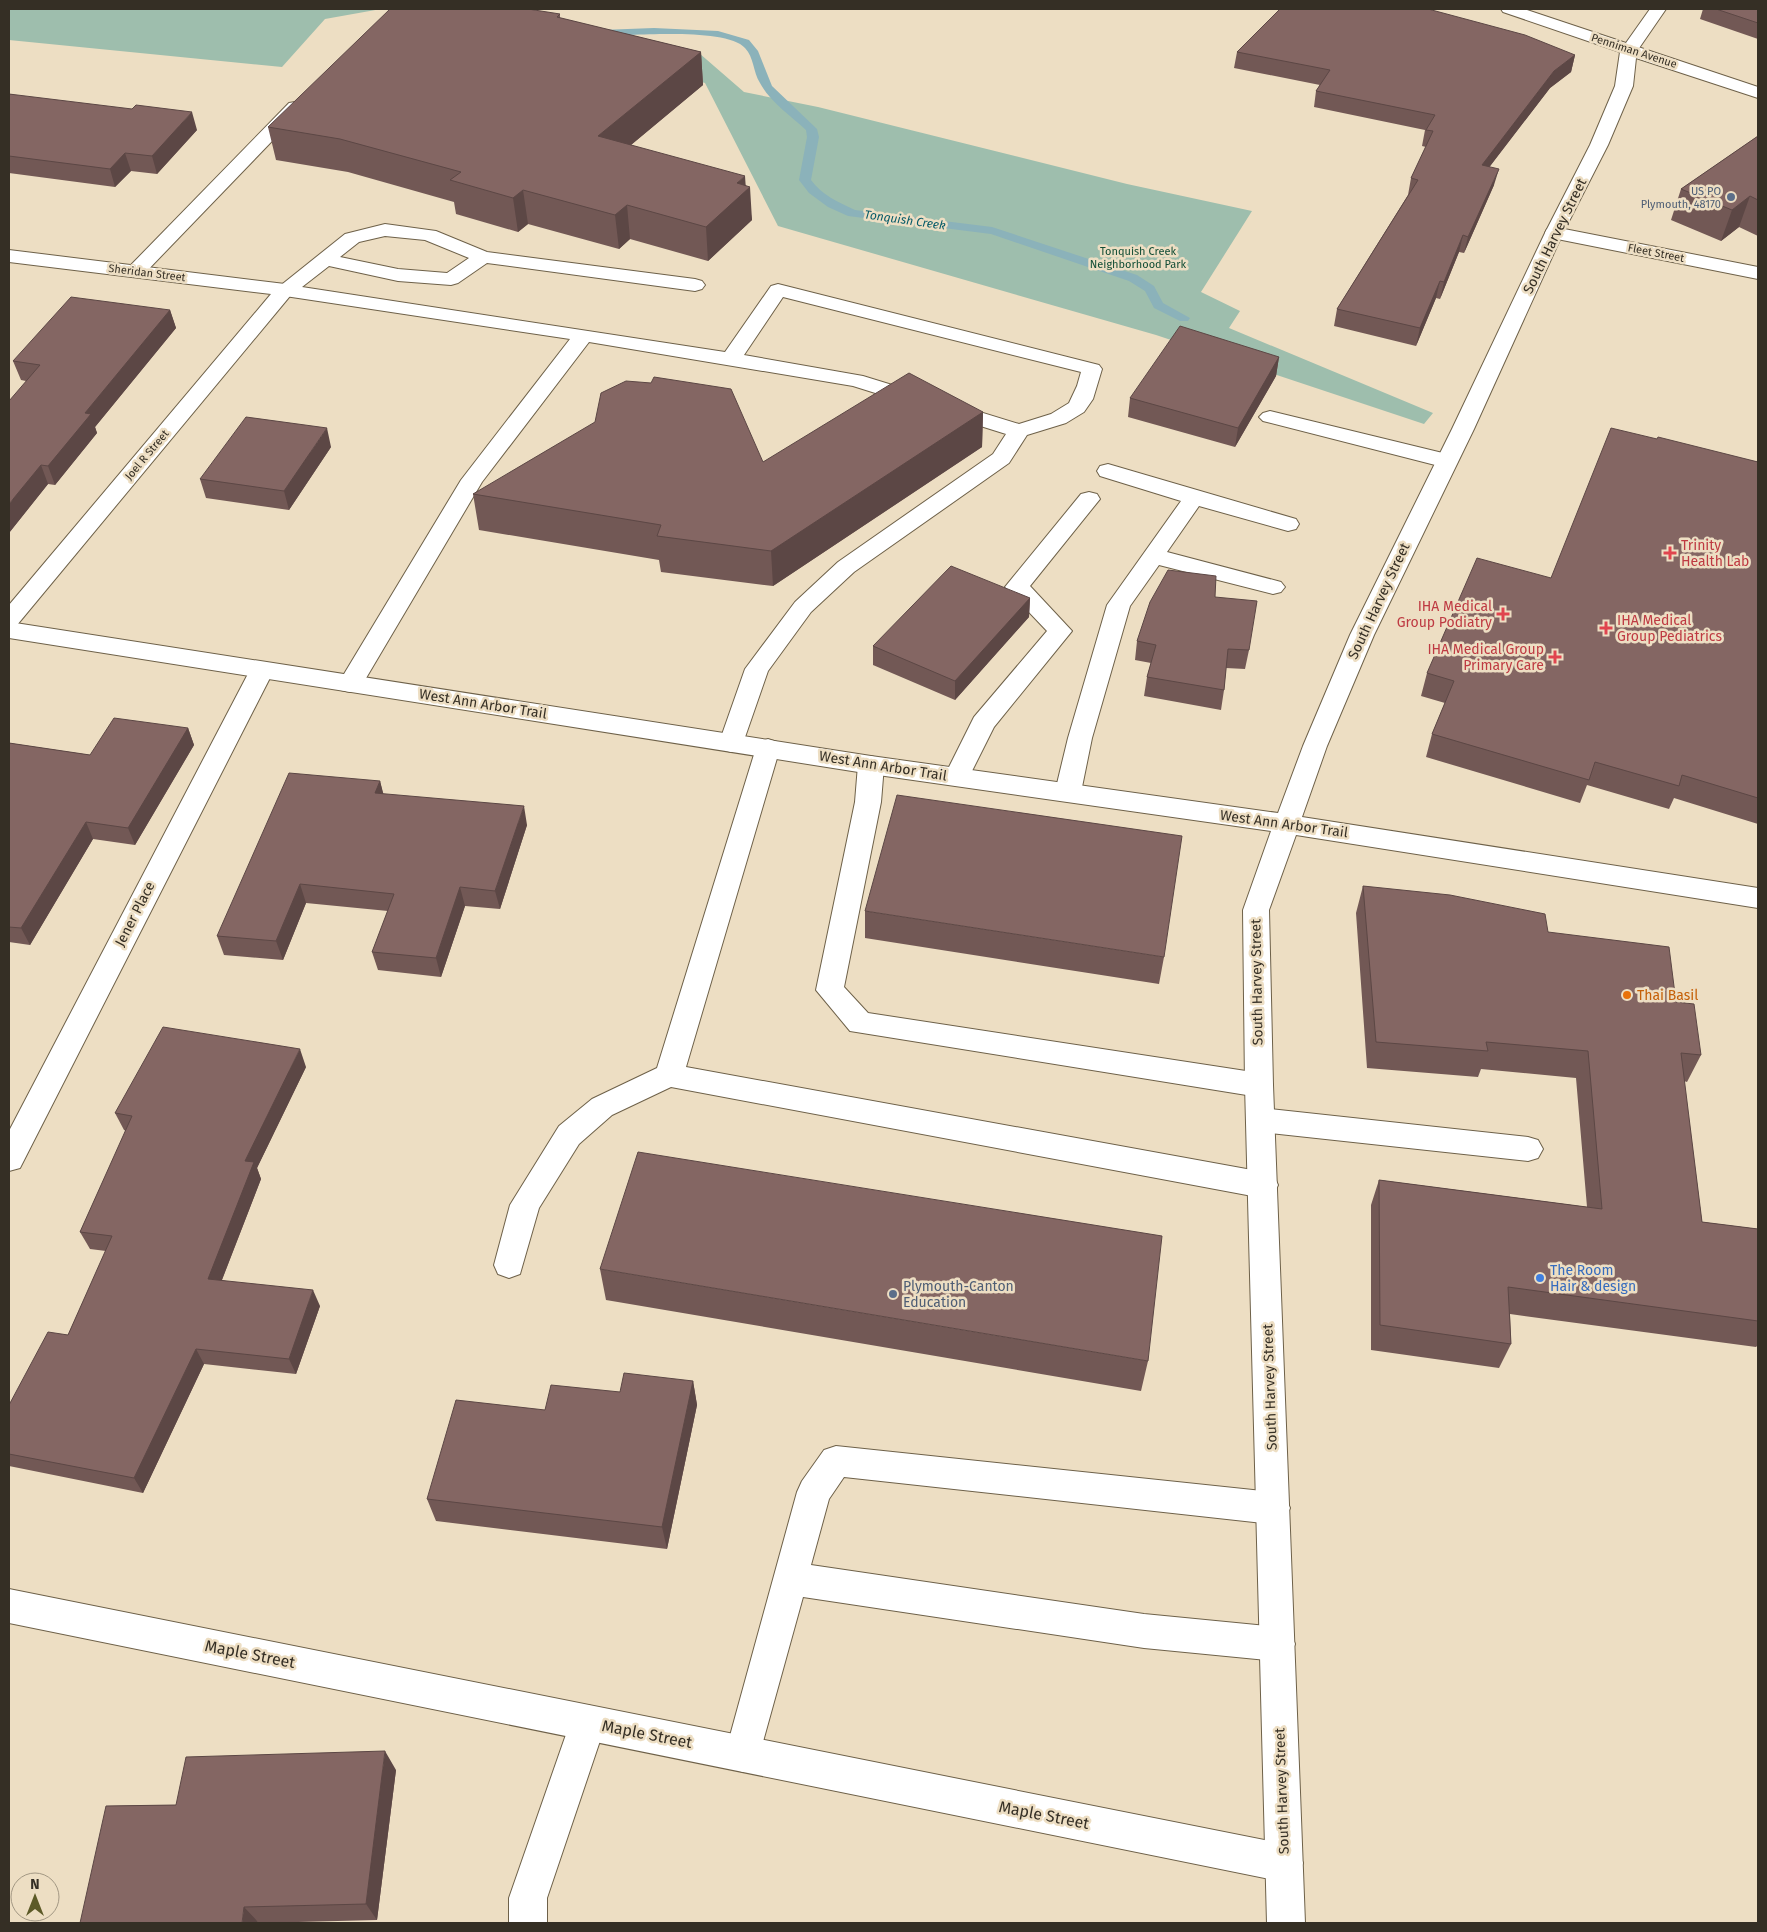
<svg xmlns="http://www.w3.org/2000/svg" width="1767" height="1932" viewBox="0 0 1767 1932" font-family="'Fira Sans',sans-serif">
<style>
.green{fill:#9ebead}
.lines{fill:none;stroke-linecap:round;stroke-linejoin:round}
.stream{fill:#8bb2ba;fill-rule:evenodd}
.lane-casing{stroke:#6e6149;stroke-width:2}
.street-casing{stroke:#6e6149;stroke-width:2}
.secondary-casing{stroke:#6e6149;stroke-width:2}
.lane{fill:#fff;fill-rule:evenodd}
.street{fill:#fff;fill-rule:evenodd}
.secondary{fill:#fff;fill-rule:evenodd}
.wall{fill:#725855}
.shaded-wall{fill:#5c4745}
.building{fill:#846663;stroke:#5c4745}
.service-dot{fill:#5c6f8a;stroke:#eddec3;stroke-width:2}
.health-dot{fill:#e0444e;stroke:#eddec3;stroke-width:2}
.food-dot{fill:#e8710a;stroke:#eddec3;stroke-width:2}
.shop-dot{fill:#3f7fe0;stroke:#eddec3;stroke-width:2}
.labels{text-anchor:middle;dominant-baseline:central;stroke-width:5;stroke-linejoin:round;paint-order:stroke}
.far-street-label{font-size:11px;fill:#352f25;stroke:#eddec3}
.far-service-label{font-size:11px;fill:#4e5e75;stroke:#eddec3;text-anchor:end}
.far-park-label{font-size:11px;fill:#114d35;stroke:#eddec3}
.far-water-label{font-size:12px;font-style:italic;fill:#055a68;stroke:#eddec3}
.street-label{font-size:14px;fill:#352f25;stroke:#eddec3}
.health-label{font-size:14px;fill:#be3a42;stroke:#eddec3;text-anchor:start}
.food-label{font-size:14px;fill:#c56008;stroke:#eddec3;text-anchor:start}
.shop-label{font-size:14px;fill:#366cbe;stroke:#eddec3;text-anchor:start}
.service-label{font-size:14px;fill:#4e5e75;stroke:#eddec3;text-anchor:start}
.near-street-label{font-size:16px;fill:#352f25;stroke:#eddec3}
</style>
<rect width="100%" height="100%" fill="#eddec3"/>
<!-- green -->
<path class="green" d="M 9,9 L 381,9 L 325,19 L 282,67 L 9,40 Z
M 574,44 L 699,53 L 744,92 L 818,107 L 1127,184 L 1252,211 L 1201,292 L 1240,311 L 1229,328 L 1433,413 L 1424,424 L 1156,335 L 778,226 L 705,83 Z"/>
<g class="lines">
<!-- stream -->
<path class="stream" d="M 654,28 L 718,31 L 749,40 L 758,51 L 772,86 L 817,129 L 819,137 L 811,180 C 822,195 838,202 855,210 L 992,227 L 1137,275 L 1154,286 L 1163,303 L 1190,318 L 1188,321 L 1180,321 L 1154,308 L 1145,291 L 1129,281 L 991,234 L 848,216 L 828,207 L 809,193 L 799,180 L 807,137 L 806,130 C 790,115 770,102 760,83 C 753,72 754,57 745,48 C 726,27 630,36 601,36 L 596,33 L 601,30 Z"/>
<defs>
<path id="lane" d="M 295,102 L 301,103 L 304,107 L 301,111 L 142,276 L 128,276 L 125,272 L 128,268 L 289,103 Z
M 385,224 L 436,231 L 487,252 L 695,279 L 702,281 L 705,285 L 702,289 L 695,291 L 487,263 L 458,283 L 451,285 L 398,281 L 329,266 L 302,287 L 725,352 L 771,286 L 778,284 L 1099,365 L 1102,369 L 1093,399 L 1084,412 L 1066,423 L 1027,435 L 1009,463 L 854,572 L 811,612 L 768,671 L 743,743 L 740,749 L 731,752 L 722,749 L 719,743 L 745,669 L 795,602 L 838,562 L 993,454 L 1006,434 L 853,386 L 589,342 L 482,482 L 359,690 L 350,692 L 341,690 L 338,684 L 461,480 L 570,339 L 285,296 L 278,294 L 275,290 L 345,234 ZM 385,236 L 425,240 L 469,258 L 447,273 L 398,269 L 340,257 L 359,242 ZM 783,297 L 1081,372 L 1077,386 L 1069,403 L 1051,414 L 1019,424 L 863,376 L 744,355 Z
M 1554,227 L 1758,267 L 1758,279 L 1547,237 L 1545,233 L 1547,229 Z
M 1270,411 L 1455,456 L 1458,461 L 1455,466 L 1447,468 L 1263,421 L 1259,417 L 1263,413 Z
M 1108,464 L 1296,519 L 1299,524 L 1296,529 L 1288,531 L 1199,506 L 1167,552 L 1281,582 L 1285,587 L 1281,592 L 1273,594 L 1159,565 L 1130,606 L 1092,738 L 1081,792 L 1077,798 L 1068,801 L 1059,798 L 1055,792 L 1068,738 L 1107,605 L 1181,501 L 1100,476 L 1097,471 L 1100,466 Z
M 1089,492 L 1097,494 L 1100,499 L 1030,586 L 1072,631 L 994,727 L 966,783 L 957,786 L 948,783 L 944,777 L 974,717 L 1047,631 L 1005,587 L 1081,494 Z
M 768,739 L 777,742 L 780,748 L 686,1067 L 1263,1172 L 1274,1176 L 1278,1185 L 1274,1194 L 1263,1198 L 671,1087 L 612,1115 L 579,1144 L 539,1208 L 520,1274 L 509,1278 L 498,1274 L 494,1265 L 510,1205 L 559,1126 L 592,1099 L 657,1068 L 756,748 L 759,742 Z
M 871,756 L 880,759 L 884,765 L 881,802 L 844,987 L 868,1013 L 1259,1073 L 1269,1077 L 1273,1085 L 1269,1093 L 1259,1097 L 850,1031 L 816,990 L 855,802 L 858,765 L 862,759 Z
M 1261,1108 L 1528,1137 L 1538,1140 L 1543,1149 L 1538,1158 L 1528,1161 L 1261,1132 L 1251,1128 L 1246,1120 L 1251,1112 Z
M 836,1446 L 1273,1492 L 1285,1497 L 1290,1508 L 1285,1519 L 1273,1524 L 844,1477 L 829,1499 L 811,1565 L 1144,1614 L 1277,1627 L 1290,1632 L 1295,1644 L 1290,1656 L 1277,1661 L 1144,1648 L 803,1597 L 756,1767 L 743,1772 L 730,1767 L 725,1754 L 797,1492 L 802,1481 L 824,1450 Z
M 588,1705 L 601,1710 L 606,1723 L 547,1898 L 547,1923 L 509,1923 L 509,1898 L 570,1723 L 575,1710 Z"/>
<path id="street" d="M 1650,9 L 1666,9 L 1635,54 L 1623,54 L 1621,50 Z
M 9,250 L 285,284 L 292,286 L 295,290 L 17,625 L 9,628 L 9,605 L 271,294 L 9,262 Z
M 262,662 L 271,664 L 274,670 L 20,1168 L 9,1171 L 9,1131 L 250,670 L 253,664 Z
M 9,1589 L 1284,1844 L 1297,1850 L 1303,1863 L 1297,1876 L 1284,1882 L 9,1623 Z"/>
<path id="secondary" d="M 1501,9 L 1524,9 L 1758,87 L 1758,98 L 1636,58 L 1633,86 L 1608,145 L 1563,233 L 1474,429 L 1374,635 L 1327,746 L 1302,817 L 1758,888 L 1758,908 L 1296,835 L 1269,910 L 1273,1085 L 1305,1923 L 1267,1923 L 1245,1085 L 1243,910 L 1271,831 L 871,774 L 9,638 L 9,622 L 871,756 L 1278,813 L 1303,746 L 1350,635 L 1452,429 L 1545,233 L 1590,145 L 1615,86 L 1620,52 L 1503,12 Z"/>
</defs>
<!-- lane casing -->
<use href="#lane" class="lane-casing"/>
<!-- street casing -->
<use href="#street" class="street-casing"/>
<!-- secondary casing -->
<use href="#secondary" class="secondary-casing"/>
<!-- lane -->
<use href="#lane" class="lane"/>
<!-- street -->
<use href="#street" class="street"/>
<!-- secondary -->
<use href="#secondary" class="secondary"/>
</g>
<!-- wall -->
<path class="wall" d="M 1703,9 L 1758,9 L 1758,39 L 1700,19 Z
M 560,14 L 560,18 L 701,52 L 703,85 L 631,145 L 746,185 L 752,220 L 708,261 L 630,239 L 619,249 L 528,224 L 518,232 L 456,214 L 454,202 L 348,172 L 276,160 L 268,127 Z
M 1237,52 L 1575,55 L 1571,72 L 1550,88 L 1489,167 L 1494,185 L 1464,253 L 1459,252 L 1440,299 L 1436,298 L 1416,346 L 1334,326 L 1337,309 L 1408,195 L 1411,178 L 1426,147 L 1422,146 L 1425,130 L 1314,107 L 1316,91 L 1320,85 L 1234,68 Z
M 9,94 L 197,130 L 157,174 L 131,171 L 115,187 L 9,173 Z
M 1758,136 L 1758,236 L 1739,227 L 1721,241 L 1671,220 L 1681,189 Z
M 170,310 L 176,328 L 95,427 L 97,433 L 55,485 L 48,484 L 9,533 L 26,381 L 21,380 L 13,361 Z
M 1279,357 L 1276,376 L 1235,447 L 1128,417 L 1130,398 Z
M 983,412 L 982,447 L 773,586 L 661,572 L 659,560 L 479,530 L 473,494 L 763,462 Z
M 1657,439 L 1758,462 L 1758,824 L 1674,798 L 1669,809 L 1587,785 L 1580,803 L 1426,757 L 1432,734 L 1445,703 L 1421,696 L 1427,673 L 1551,578 Z
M 331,447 L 289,510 L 206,498 L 200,479 Z
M 1215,597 L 1249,650 L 1245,669 L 1226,668 L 1224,690 L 1221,710 L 1144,696 L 1147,677 L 1151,663 L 1135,660 L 1137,641 Z
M 1030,598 L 1029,617 L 955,700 L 873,665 L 873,646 Z
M 188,728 L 194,745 L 135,845 L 93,839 L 30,945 L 9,942 L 9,743 L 90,755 Z
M 380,781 L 383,794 L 527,825 L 500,909 L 465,906 L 441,977 L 378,970 L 372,952 L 388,911 L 306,903 L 283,960 L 224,955 L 217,936 Z
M 1363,886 L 1548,932 L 1676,1002 L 1701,1055 L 1687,1082 L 1684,1081 L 1702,1222 L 1758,1229 L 1758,1345 L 1756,1347 L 1510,1314 L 1511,1344 L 1499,1368 L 1371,1350 L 1371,1205 L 1379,1180 L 1587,1207 L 1576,1078 L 1481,1069 L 1478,1077 L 1367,1068 L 1356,913 Z
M 865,911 L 1164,957 L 1159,984 L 865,938 Z
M 306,1067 L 257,1168 L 261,1179 L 222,1280 L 320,1306 L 296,1374 L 204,1364 L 143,1493 L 9,1466 L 9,1405 L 68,1335 L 106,1251 L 90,1249 L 80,1232 L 126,1131 L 124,1130 L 115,1113 Z
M 600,1269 L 1148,1361 L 1141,1391 L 606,1300 Z
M 693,1381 L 697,1405 L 667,1549 L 436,1521 L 427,1499 L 545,1410 L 620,1392 Z
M 396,1770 L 377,1920 L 259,1923 L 106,1806 L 176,1805 Z"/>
<!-- shaded-wall -->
<path class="shaded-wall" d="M 701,52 L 703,85 L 602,169 L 598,136 Z
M 1575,55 L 1571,72 L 1550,88 L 1478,182 L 1482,165 L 1554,71 Z
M 192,112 L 197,130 L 157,174 L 152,156 Z
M 125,153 L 131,171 L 115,187 L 110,169 Z
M 1499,169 L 1494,185 L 1464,253 L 1468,237 Z
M 745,176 L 746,190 L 750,187 L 752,220 L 708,261 L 706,227 L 737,183 Z
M 523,190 L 528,224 L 518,232 L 513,198 Z
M 1750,196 L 1739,227 L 1721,241 L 1732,210 Z
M 627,205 L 630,239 L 619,249 L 615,215 Z
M 1463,235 L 1459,252 L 1440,299 L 1444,282 Z
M 1440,281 L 1436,298 L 1416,346 L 1420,328 Z
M 170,310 L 176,328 L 95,427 L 97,433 L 55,485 L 48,466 L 85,413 Z
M 1279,357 L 1276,376 L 1235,447 L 1238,428 Z
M 983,412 L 982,447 L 773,586 L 771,551 Z
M 327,428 L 331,447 L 289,510 L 284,491 Z
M 41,465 L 48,484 L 9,533 L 9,504 Z
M 1030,598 L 1029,617 L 955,700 L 955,681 Z
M 188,728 L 194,745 L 135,845 L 128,828 Z
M 380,781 L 385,800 L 375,793 Z
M 524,806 L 527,825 L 500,909 L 495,891 Z
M 86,822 L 93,839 L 30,945 L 21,928 Z
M 300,884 L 306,903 L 283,960 L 276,941 Z
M 460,887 L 465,906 L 441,977 L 436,958 Z
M 300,1049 L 306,1067 L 257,1168 L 261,1179 L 216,1295 L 208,1279 L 245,1161 Z
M 313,1290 L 320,1306 L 296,1374 L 289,1359 Z
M 196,1349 L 204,1364 L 143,1493 L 134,1478 Z
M 693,1381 L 697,1405 L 667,1549 L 662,1527 Z
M 385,1751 L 396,1770 L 377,1920 L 366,1904 Z
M 244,1907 L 259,1923 L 242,1923 Z"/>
<!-- building -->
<path class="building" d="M 390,9 L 528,9 L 560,14 L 557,17 L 701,52 L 598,136 L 745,176 L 737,183 L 750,187 L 706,227 L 627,205 L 615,215 L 523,190 L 513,198 L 450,180 L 461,172 L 340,139 L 268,127 Z
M 1280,9 L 1428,9 L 1525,35 L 1575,55 L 1554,71 L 1482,165 L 1499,169 L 1468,237 L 1463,235 L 1444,282 L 1440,281 L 1420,328 L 1337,309 L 1418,180 L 1411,178 L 1433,131 L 1426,130 L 1435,115 L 1316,91 L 1330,70 L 1237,52 Z
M 1716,9 L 1758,9 L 1758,23 Z
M 9,94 L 132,109 L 136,105 L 192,112 L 152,156 L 125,153 L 110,169 L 9,156 Z
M 1758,136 L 1758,200 L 1750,196 L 1732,210 L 1681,189 Z
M 71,297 L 170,310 L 85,413 L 91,414 L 48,466 L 41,465 L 9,504 L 9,401 L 40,365 L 13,361 Z
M 1180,326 L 1279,357 L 1238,428 L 1130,398 Z
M 909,373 L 983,412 L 771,551 L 657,536 L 661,525 L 473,494 L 595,422 L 601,393 L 626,381 L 651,383 L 654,377 L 731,389 L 763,462 Z
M 246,417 L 327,428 L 284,491 L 200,479 Z
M 1611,428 L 1657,439 L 1658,437 L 1758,462 L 1758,798 L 1682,775 L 1679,786 L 1595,762 L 1589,780 L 1432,734 L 1454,681 L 1427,673 L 1477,558 L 1551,578 Z
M 951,566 L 1030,598 L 955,681 L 873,646 Z
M 1168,570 L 1216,576 L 1215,597 L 1257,601 L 1249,650 L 1228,649 L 1224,690 L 1147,677 L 1156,645 L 1137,641 L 1150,602 Z
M 114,718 L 188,728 L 128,828 L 86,822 L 21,928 L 9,927 L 9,743 L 90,755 Z
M 289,773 L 380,781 L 375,793 L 524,806 L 495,891 L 460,887 L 436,958 L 372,952 L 394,894 L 300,884 L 276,941 L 217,936 Z
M 897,795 L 1182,836 L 1164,957 L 865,911 Z
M 1363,886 L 1450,895 L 1545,914 L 1548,932 L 1669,947 L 1676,1002 L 1694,1004 L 1701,1055 L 1681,1053 L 1702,1222 L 1758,1229 L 1758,1321 L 1508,1287 L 1511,1344 L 1380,1325 L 1379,1180 L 1602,1209 L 1588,1051 L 1486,1042 L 1488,1051 L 1376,1042 Z
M 163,1027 L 300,1049 L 245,1161 L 254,1162 L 208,1279 L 313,1290 L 289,1359 L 196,1349 L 134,1478 L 9,1454 L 9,1405 L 48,1332 L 68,1335 L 112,1236 L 80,1232 L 132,1116 L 115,1113 Z
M 638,1152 L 1162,1236 L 1148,1361 L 600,1269 Z
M 624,1373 L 693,1381 L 662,1527 L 427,1499 L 456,1400 L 545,1410 L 551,1385 L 620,1392 Z
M 385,1751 L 366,1904 L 244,1907 L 242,1923 L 80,1923 L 106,1806 L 176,1805 L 186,1757 Z"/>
<!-- markers -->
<g class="service-dot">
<circle cx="1731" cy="197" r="5"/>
<circle cx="893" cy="1294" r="5"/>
</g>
<g class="health-dot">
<path d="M1667.5 545.5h5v5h5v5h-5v5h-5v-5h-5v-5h5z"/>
<path d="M1500.5 606.5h5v5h5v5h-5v5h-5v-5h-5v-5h5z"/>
<path d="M1603.5 620.5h5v5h5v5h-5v5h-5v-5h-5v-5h5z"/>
<path d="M1552.5 649.5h5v5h5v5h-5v5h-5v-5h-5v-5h5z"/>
</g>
<circle class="food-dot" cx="1627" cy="995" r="5"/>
<circle class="shop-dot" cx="1540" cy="1278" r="5"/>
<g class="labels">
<!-- far-street labels -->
<g class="far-street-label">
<text transform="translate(1634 51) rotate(18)">Penniman Avenue</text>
<text transform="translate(1656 253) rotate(11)">Fleet Street</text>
<text transform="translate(147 273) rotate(7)">Sheridan Street</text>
<text transform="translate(147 455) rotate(-50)">Joel R Street</text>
</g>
<!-- far-service labels -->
<g class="far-service-label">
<text x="1721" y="191">US PO<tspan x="1721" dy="13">Plymouth, 48170</tspan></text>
</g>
<!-- far-park labels -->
<g class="far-park-label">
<text x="1138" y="251">Tonquish Creek<tspan x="1138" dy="13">Neighborhood Park</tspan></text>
</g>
<!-- far-water labels -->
<g class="far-water-label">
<text transform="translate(905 220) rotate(8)">Tonquish Creek</text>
</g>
<!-- street labels -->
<g class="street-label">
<text transform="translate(1555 236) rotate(-64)">South Harvey Street</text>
<text transform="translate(1379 601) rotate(-65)">South Harvey Street</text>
<text transform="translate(483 704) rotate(9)">West Ann Arbor Trail</text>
<text transform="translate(883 766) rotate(9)">West Ann Arbor Trail</text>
<text transform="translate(1284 824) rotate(8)">West Ann Arbor Trail</text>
<text transform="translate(135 914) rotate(-63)">Jener Place</text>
<text transform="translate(1257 982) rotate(-91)">South Harvey Street</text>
<text transform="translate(1270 1387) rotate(-92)">South Harvey Street</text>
<text transform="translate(1282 1791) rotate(-92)">South Harvey Street</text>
</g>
<!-- health labels -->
<g class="health-label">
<text x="1681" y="545">Trinity<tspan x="1681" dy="16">Health Lab</tspan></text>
<text x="1492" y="606" text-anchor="end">IHA Medical<tspan x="1492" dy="16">Group Podiatry</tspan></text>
<text x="1617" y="620">IHA Medical<tspan x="1617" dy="16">Group Pediatrics</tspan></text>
<text x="1544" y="649" text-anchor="end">IHA Medical Group<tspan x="1544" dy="16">Primary Care</tspan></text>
</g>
<!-- food labels -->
<g class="food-label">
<text x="1637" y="995">Thai Basil</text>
</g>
<!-- shop labels -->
<g class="shop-label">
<text x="1550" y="1270">The Room<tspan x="1550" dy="16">Hair &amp; design</tspan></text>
</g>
<!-- service labels -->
<g class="service-label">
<text x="903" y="1286">Plymouth-Canton<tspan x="903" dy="16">Education</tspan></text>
</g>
<!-- near-street labels -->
<g class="near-street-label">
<text transform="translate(250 1654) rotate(11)">Maple Street</text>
<text transform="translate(647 1734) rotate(11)">Maple Street</text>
<text transform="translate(1044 1815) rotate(11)">Maple Street</text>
</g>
</g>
<!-- border -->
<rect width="1767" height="1932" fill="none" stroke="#352f25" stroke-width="20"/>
<!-- north arrow -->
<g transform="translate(35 1897)"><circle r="24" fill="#eddec3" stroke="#a39884"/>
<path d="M0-4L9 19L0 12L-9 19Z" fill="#5c5a27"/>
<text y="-8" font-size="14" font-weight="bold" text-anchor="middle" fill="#352f25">N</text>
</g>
</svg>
